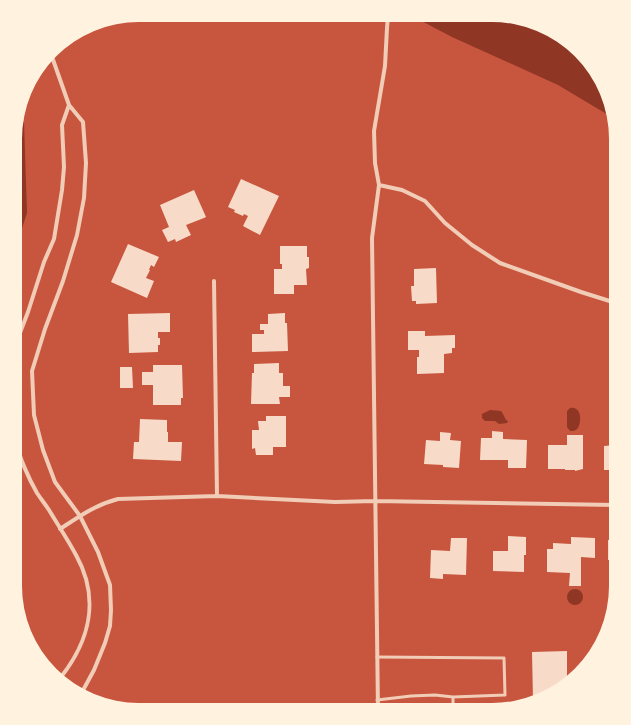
<svg xmlns="http://www.w3.org/2000/svg" width="631" height="725" viewBox="0 0 631 725" font-family="'Asap Condensed',sans-serif">
<style>
.water{fill:#8f3625}
.building{fill:#f7dbc8}
.lines{fill:none;stroke-linecap:round;stroke-linejoin:round}
.service{stroke:#f1ccb7;stroke-width:3}
.minor{stroke:#f1ccb7;stroke-width:4}
</style>
<rect width="100%" height="100%" fill="#c8553d"/>
<!-- water -->
<path class="water" d="M 412,16 L 508,16 L 561,36 L 599,77 L 610,116 L 558,85 L 452,37 Z
M 17,121 L 24,122 L 27,213 L 17,243 Z
M 570,408 C 584,406 581,427 576,430 C 574,431 572,431 570,431 L 567,427 L 567,411 Z
M 490,410 L 501,411 L 503,414 L 506,420 L 508,421 L 507,423 L 499,424 L 495,421 L 485,421 L 482,418 L 482,414 Z
M567 597a8 8 0 1 1 16 0a8 8 0 1 1-16 0Z"/>
<!-- building -->
<path class="building" d="M 241,179 L 279,196 L 260,235 L 243,226 L 248,216 L 244,214 L 243,216 L 234,212 L 235,210 L 228,207 Z
M 194,190 L 206,217 L 204,218 L 186,225 L 191,235 L 176,242 L 175,239 L 168,242 L 162,230 L 169,227 L 160,205 Z
M 128,244 L 159,257 L 154,267 L 151,265 L 149,270 L 150,270 L 146,278 L 154,281 L 147,298 L 111,282 Z
M 280,246 L 307,246 L 307,257 L 309,257 L 309,268 L 306,269 L 307,285 L 294,285 L 294,294 L 274,294 L 274,269 L 282,269 L 282,264 L 280,264 Z
M 436,268 L 437,303 L 416,304 L 416,301 L 412,301 L 411,286 L 414,286 L 414,269 Z
M 170,313 L 170,332 L 158,332 L 158,338 L 160,338 L 160,345 L 158,345 L 158,352 L 129,353 L 128,314 Z
M 285,313 L 285,323 L 287,323 L 288,351 L 252,352 L 252,334 L 264,334 L 264,330 L 260,330 L 260,324 L 268,324 L 268,314 Z
M 408,331 L 425,331 L 425,336 L 455,335 L 455,348 L 452,348 L 452,353 L 444,354 L 444,373 L 417,374 L 417,357 L 419,357 L 419,350 L 408,350 Z
M 279,363 L 279,373 L 283,373 L 283,386 L 290,386 L 290,397 L 279,397 L 280,404 L 251,404 L 252,373 L 254,373 L 254,364 Z
M 153,365 L 182,365 L 183,398 L 181,398 L 181,405 L 153,405 L 153,385 L 142,385 L 142,372 L 153,372 Z
M 120,367 L 132,367 L 133,388 L 120,388 Z
M 266,416 L 286,416 L 286,447 L 273,447 L 273,455 L 256,455 L 255,448 L 252,449 L 252,430 L 259,430 L 258,421 L 266,421 Z
M 140,419 L 167,420 L 167,432 L 168,432 L 168,442 L 182,442 L 181,461 L 133,459 L 134,442 L 139,442 Z
M 492,431 L 503,432 L 503,439 L 527,440 L 526,468 L 508,468 L 508,460 L 480,460 L 481,438 L 492,438 Z
M 440,432 L 451,433 L 450,440 L 461,441 L 459,468 L 443,467 L 443,465 L 424,464 L 426,440 L 440,441 Z
M 567,435 L 583,435 L 583,469 L 575,471 L 575,470 L 565,470 L 565,469 L 548,469 L 548,445 L 567,445 Z
M 616,445 L 616,470 L 604,470 L 604,446 Z
M 508,536 L 526,537 L 526,555 L 524,555 L 524,572 L 493,571 L 493,551 L 508,551 Z
M 571,537 L 595,538 L 595,558 L 581,557 L 581,586 L 569,586 L 570,573 L 547,572 L 547,549 L 553,549 L 553,543 L 571,544 Z
M 451,538 L 467,538 L 466,575 L 443,574 L 443,579 L 430,578 L 431,550 L 450,551 Z
M 608,540 L 616,540 L 616,560 L 608,560 Z
M 567,651 L 567,680 L 554,693 L 533,700 L 532,652 Z"/>
<g class="lines">
<!-- service -->
<path class="service" d="M 377,657 L 504,658 L 505,695 L 453,697
M 377,700 L 411,696 L 435,695 L 453,697 L 453,710"/>
<!-- minor -->
<path class="minor" d="M 388,16 L 387,28 L 385,66 L 374,131 L 375,163 L 379,185 L 402,190 L 425,201 L 445,223 L 472,245 L 500,263 L 581,292 L 616,303
M 51,54 L 69,105 L 83,122 L 86,163 L 84,198 L 77,235 L 63,281 L 45,329 L 32,371 L 34,415 L 43,450 L 55,482 L 80,516 L 98,552 L 110,585 L 111,610 L 110,626 L 105,643 L 94,670 L 81,694
M 214,281 L 217,496
M 16,348 L 18,338 L 28,312 L 44,262 L 54,239 L 62,190 L 64,167 L 62,125 L 69,105
M 16,442 C 19,457 29,479 37,493 C 41,499 45,504 49,510 C 58,525 68,540 76,555 C 100,598 90,640 61,677
M 60,529 C 80,516 95,505 118,499 L 217,496 L 335,502 L 375,501 L 616,505
M 378,710 L 372,238 L 379,185"/>
</g>
<!-- crop -->
<path d="M0 0H631V725H0ZM139 22H492A117 117 0 0 1 609 139V586A117 117 0 0 1 492 703H139A117 117 0 0 1 22 586V139A117 117 0 0 1 139 22Z" fill="#fff3e0" fill-rule="evenodd"/>
</svg>
